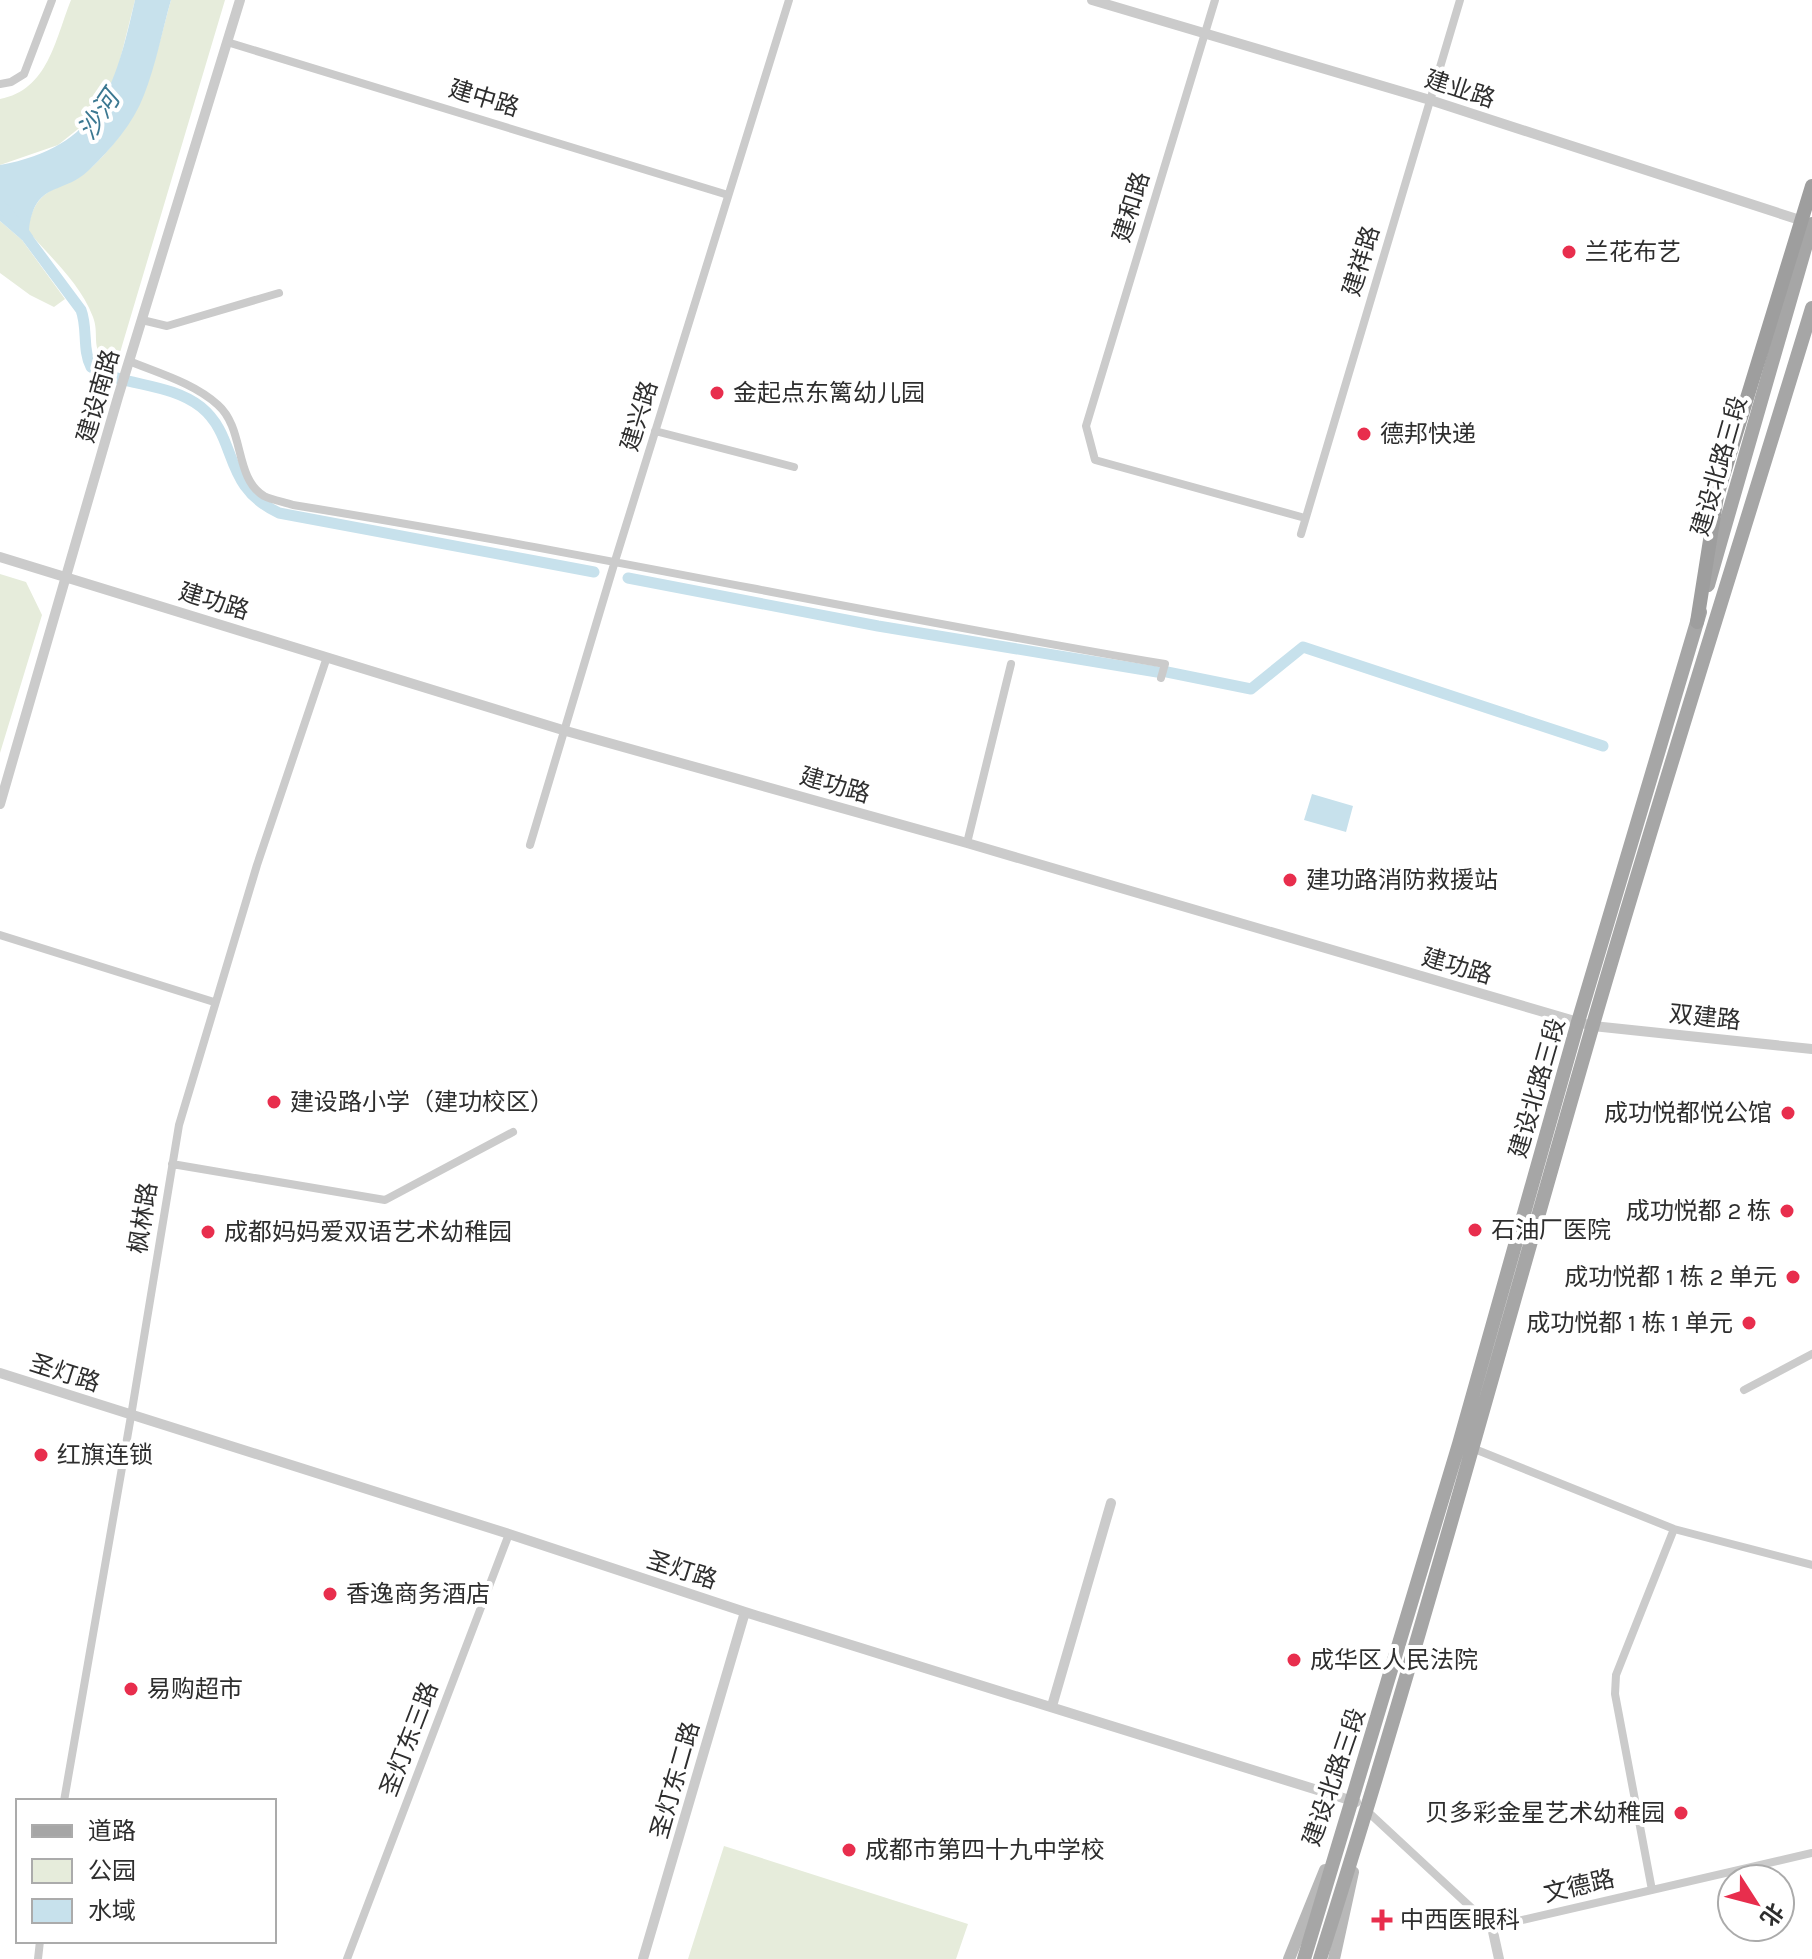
<svg xmlns="http://www.w3.org/2000/svg" width="1812" height="1959" viewBox="0 0 1812 1959" font-family="Karla,'Noto Sans SC',sans-serif">
<style>
.green{fill:#e6ecdb}
.water{fill:#c7e1ec}
.lines{fill:none;stroke-linecap:round;stroke-linejoin:round}
.canal{stroke:#c7e1ec;stroke-width:11}
.minor{stroke:#cbcbcb;stroke-width:8}
.tertiary{stroke:#cbcbcb;stroke-width:10}
.secondary{stroke:#b8b8b8;stroke-width:12}
.primary{stroke:#a6a6a6;stroke-width:14}
.trunk{stroke:#9e9e9e;stroke-width:14}
.poi-dot{fill:#e82e4d;stroke:#fff;stroke-width:3}
.labels{text-anchor:middle;dominant-baseline:central;stroke-width:8;stroke-linejoin:round;paint-order:stroke}
.street-label{font-size:24px;fill:#2e2e2e;stroke:#fff}
.poi-label{font-size:24px;fill:#2e2e2e;stroke:#fff;text-anchor:start}
.water-label{font-size:26px;font-style:italic;fill:#3b7891;stroke:#fff}
</style>
<rect width="100%" height="100%" fill="#fff"/>
<!-- green -->
<path class="green" d="M 71,0 L 135,0 L 117,72 L 93,117 L 58,145 L 0,165 L 0,99 C 48,90 55,40 71,0 Z
M 171,0 L 225,0 L 116,366 L 102,360 C 92,343 99,333 93,317 C 80,283 51,258 28,231 C 35,181 64,193 94,165 C 145,117 153,65 171,0 Z
M 0,221 L 22,240 L 65,299 L 54,307 L 30,295 L 0,273 Z
M 0,574 L 26,582 L 42,615 L 0,753 Z
M 724,1846 L 968,1924 L 956,1959 L 688,1959 Z"/>
<!-- water -->
<path class="water" d="M 135,0 L 171,0 C 162,31 156,65 144,95 C 133,124 111,149 89,170 C 62,196 35,180 29,230 L 33,236 L 22,240 L 0,221 L 0,165 C 100,147 115,87 135,0 Z
M 1312,794 L 1353,806 L 1346,832 L 1304,820 Z"/>
<g class="lines">
<!-- canal -->
<path class="canal" d="M 0,205 L 17,224 L 81,310 C 88,328 82,350 91,367 C 124,387 169,382 201,407 C 239,438 221,486 279,513 L 594,572
M 628,578 L 878,626 L 1157,672
M 1167,672 L 1251,689 L 1303,647 L 1603,746"/>
<!-- minor -->
<path class="minor" d="M 1215,0 L 1086,426 L 1095,460 L 1305,518
M 227,42 L 728,195
M 0,84 L 11,82 L 24,74 L 52,0
M 142,320 L 167,326 L 279,293
M 129,361 C 158,373 194,383 218,405 C 245,429 234,478 264,496 C 272,500 284,502 293,505 C 585,552 873,615 1165,664 L 1161,678
M 655,431 L 794,467
M 1301,534 L 1460,0
M 967,843 L 1011,664
M 530,845 L 615,561 L 789,0
M 0,935 L 214,1002
M 172,1164 L 385,1200 L 513,1132
M 1744,1390 L 1812,1354
M 1472,1448 L 1674,1529 L 1812,1565
M 64,1801 L 131,1416 L 179,1125 L 257,865 L 327,657
M 1367,1811 L 1492,1927 L 1812,1853
M 1652,1890 L 1615,1694 L 1616,1675 L 1674,1529
M 38,1959 L 40,1941
M 347,1959 L 509,1534"/>
<!-- tertiary -->
<path class="tertiary" d="M 1092,0 L 1430,100 L 1806,222
M 0,557 L 566,731 L 967,843 L 1578,1022 L 1593,1026 L 1812,1049
M 0,804 L 118,397 L 240,0
M 0,1373 L 509,1534 L 745,1612 L 1356,1802
M 1052,1706 L 1111,1503
M 1492,1927 L 1499,1959
M 643,1959 L 745,1612"/>
<!-- secondary -->
<path class="secondary" d="M 1289,1959 L 1325,1870
M 1334,1959 L 1353,1872"/>
<!-- primary -->
<path class="primary" d="M 1708,585 L 1812,224
M 1304,1959 L 1459,1444 L 1578,1022 L 1700,612
M 1320,1959 C 1418,1651 1502,1339 1592,1028 C 1662,787 1739,548 1812,308"/>
<!-- trunk -->
<path class="trunk" d="M 1697,622 L 1717,496 L 1812,186"/>
</g>
<!-- markers -->
<g class="poi-dot">
<circle cx="1569" cy="252" r="8"/>
<circle cx="717" cy="393" r="8"/>
<circle cx="1364" cy="434" r="8"/>
<circle cx="1290" cy="880" r="8"/>
<circle cx="274" cy="1102" r="8"/>
<circle cx="1788" cy="1113" r="8"/>
<circle cx="1787" cy="1211" r="8"/>
<circle cx="1475" cy="1230" r="8"/>
<circle cx="208" cy="1232" r="8"/>
<circle cx="1793" cy="1277" r="8"/>
<circle cx="1749" cy="1323" r="8"/>
<circle cx="41" cy="1455" r="8"/>
<circle cx="330" cy="1594" r="8"/>
<circle cx="1294" cy="1660" r="8"/>
<circle cx="131" cy="1689" r="8"/>
<circle cx="1681" cy="1813" r="8"/>
<circle cx="849" cy="1850" r="8"/>
<path d="M1378 1908h8v8h8v8h-8v8h-8v-8h-8v-8h8z"/>
</g>
<g class="labels">
<!-- street labels -->
<g class="street-label">
<text transform="translate(1460 89) rotate(18)">建业路</text>
<text transform="translate(484 98) rotate(17)">建中路</text>
<text transform="translate(1131 207) rotate(-73)">建和路</text>
<text transform="translate(1361 261) rotate(-73)">建祥路</text>
<text transform="translate(98 396) rotate(-74)">建设南路</text>
<text transform="translate(639 416) rotate(-73)">建兴路</text>
<text transform="translate(1719 466) rotate(-74)">建设北路三段</text>
<text transform="translate(214 601) rotate(17)">建功路</text>
<text transform="translate(835 785) rotate(16)">建功路</text>
<text transform="translate(1457 966) rotate(16)">建功路</text>
<text transform="translate(1705 1017) rotate(6)">双建路</text>
<text transform="translate(1537 1088) rotate(-74)">建设北路三段</text>
<text transform="translate(143 1218) rotate(-81)">枫林路</text>
<text transform="translate(65 1373) rotate(18)">圣灯路</text>
<text transform="translate(682 1570) rotate(18)">圣灯路</text>
<text transform="translate(409 1739) rotate(-69)">圣灯东三路</text>
<text transform="translate(1334 1777) rotate(-71)">建设北路三段</text>
<text transform="translate(675 1780) rotate(-74)">圣灯东二路</text>
<text transform="translate(1579 1886) rotate(-13)">文德路</text>
</g>
<!-- poi labels -->
<g class="poi-label">
<text x="1585" y="252">兰花布艺</text>
<text x="733" y="393">金起点东篱幼儿园</text>
<text x="1380" y="434">德邦快递</text>
<text x="1306" y="880">建功路消防救援站</text>
<text x="290" y="1102">建设路小学（建功校区）</text>
<text x="1772" y="1113" text-anchor="end">成功悦都悦公馆</text>
<text x="1771" y="1211" text-anchor="end">成功悦都 2 栋</text>
<text x="1491" y="1230">石油厂医院</text>
<text x="224" y="1232">成都妈妈爱双语艺术幼稚园</text>
<text x="1777" y="1277" text-anchor="end">成功悦都 1 栋 2 单元</text>
<text x="1733" y="1323" text-anchor="end">成功悦都 1 栋 1 单元</text>
<text x="57" y="1455">红旗连锁</text>
<text x="346" y="1594">香逸商务酒店</text>
<text x="1310" y="1660">成华区人民法院</text>
<text x="147" y="1689">易购超市</text>
<text x="1665" y="1813" text-anchor="end">贝多彩金星艺术幼稚园</text>
<text x="865" y="1850">成都市第四十九中学校</text>
<text x="1400" y="1920">中西医眼科</text>
</g>
<!-- water labels -->
<g class="water-label">
<text transform="translate(99 115) rotate(-56)">沙河</text>
</g>
</g>
<!-- legend -->
<rect x="16" y="1799" width="260" height="144" fill="#ffffff" stroke="#ababab" stroke-width="2"/>
<rect x="32" y="1825" width="40" height="12" fill="#a6a6a6" stroke="#ababab" stroke-width="2"/>
<text x="88" y="1839" font-size="24" fill="#2e2e2e">道路</text>
<rect x="32" y="1859" width="40" height="24" fill="#e6ecdb" stroke="#ababab" stroke-width="2"/>
<text x="88" y="1879" font-size="24" fill="#2e2e2e">公园</text>
<rect x="32" y="1899" width="40" height="24" fill="#c7e1ec" stroke="#ababab" stroke-width="2"/>
<text x="88" y="1919" font-size="24" fill="#2e2e2e">水域</text>
<!-- north arrow -->
<g transform="translate(1756 1903) rotate(126)"><circle r="38" fill="#ffffff" stroke="#ababab" stroke-width="2"/>
<path d="M0-6L14 30L0 20L-14 30Z" fill="#e82e4d"/>
<text y="-12" font-size="22" font-weight="bold" text-anchor="middle" fill="#2e2e2e">北</text>
</g>
</svg>
